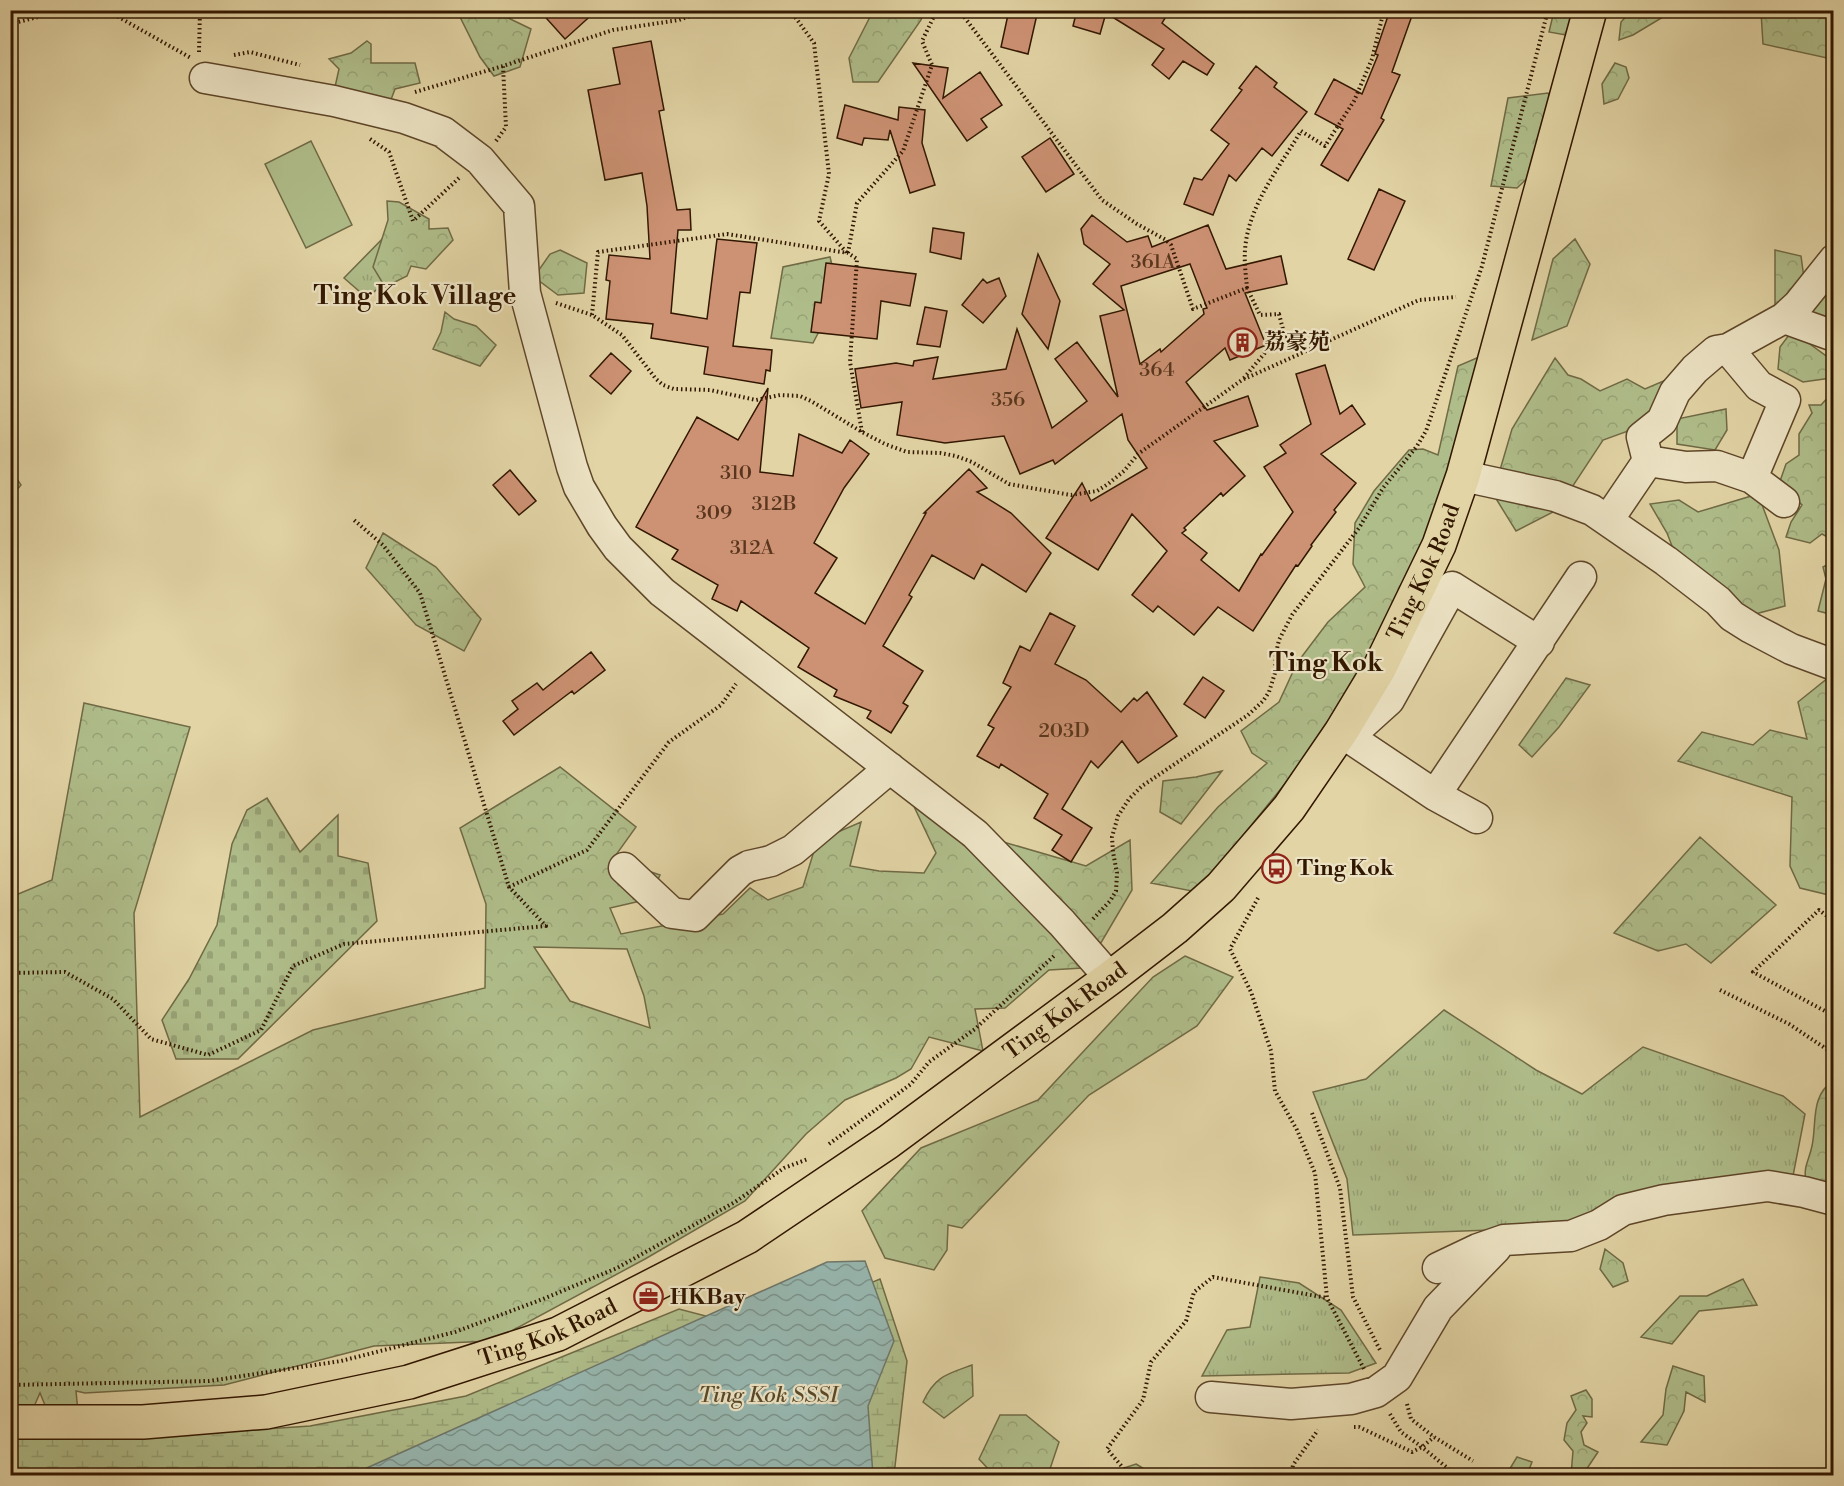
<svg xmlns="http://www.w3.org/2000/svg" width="1844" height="1486" viewBox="0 0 1844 1486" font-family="'Libre Bodoni','Noto Serif TC',serif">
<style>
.grass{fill:url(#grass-tufts);stroke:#706a45;stroke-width:1.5}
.forest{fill:url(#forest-crowns);stroke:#706a45;stroke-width:1.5;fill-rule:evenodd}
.wetland{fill:url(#wetland-marsh);stroke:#706a45;stroke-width:1.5}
.cemetery{fill:url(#cemetery-stones);stroke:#706a45;stroke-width:1.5}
.pitch{fill:#afbd8a;stroke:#706a45;stroke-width:1.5}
.water{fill:url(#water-waves);stroke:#6f776a;stroke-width:1.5}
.building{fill:#cd9274;stroke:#321700;stroke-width:1.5;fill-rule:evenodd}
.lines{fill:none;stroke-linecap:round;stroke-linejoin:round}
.minor-casing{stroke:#5e4629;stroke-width:33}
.major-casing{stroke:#321700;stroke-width:36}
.path{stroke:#321700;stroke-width:4;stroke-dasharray:1.5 3;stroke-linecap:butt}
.minor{stroke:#ece3c4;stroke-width:30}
.major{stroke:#e2d4a5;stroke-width:33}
.labels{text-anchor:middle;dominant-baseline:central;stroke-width:4.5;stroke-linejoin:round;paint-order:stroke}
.number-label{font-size:20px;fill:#59361d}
.poi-label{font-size:22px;font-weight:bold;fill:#321700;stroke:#ece3c4;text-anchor:start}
.street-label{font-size:22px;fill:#321700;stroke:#ece3c4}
.park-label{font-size:22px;font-style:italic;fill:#584929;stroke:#ece3c4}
.quarter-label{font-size:26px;font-weight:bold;fill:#321700;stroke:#ece3c4}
</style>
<defs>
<pattern id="grass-tufts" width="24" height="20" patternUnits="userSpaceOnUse" patternTransform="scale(1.5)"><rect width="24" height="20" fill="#afbd8a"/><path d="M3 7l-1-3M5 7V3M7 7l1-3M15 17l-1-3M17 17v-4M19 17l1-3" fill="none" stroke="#97a275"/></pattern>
<pattern id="forest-crowns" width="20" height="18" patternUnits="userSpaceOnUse" patternTransform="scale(1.5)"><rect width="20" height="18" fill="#afbd8a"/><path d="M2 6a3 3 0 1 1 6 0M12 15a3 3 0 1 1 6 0" fill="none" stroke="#97a275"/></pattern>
<pattern id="wetland-marsh" width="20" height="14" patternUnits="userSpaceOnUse" patternTransform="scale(1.5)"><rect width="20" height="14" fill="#afbd8a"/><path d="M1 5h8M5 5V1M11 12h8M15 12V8" fill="none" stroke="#97a275"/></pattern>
<pattern id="cemetery-stones" width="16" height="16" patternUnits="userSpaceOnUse" patternTransform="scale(1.5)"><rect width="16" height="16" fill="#afbd8a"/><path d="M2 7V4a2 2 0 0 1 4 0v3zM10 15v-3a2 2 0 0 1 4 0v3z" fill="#97a275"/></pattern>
<pattern id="water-waves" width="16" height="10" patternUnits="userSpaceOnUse" patternTransform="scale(1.5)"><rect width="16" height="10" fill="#97b7b0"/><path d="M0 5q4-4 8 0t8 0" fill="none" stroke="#7c948d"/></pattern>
</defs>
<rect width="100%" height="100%" fill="#e2d4a5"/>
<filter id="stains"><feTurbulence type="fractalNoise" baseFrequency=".00333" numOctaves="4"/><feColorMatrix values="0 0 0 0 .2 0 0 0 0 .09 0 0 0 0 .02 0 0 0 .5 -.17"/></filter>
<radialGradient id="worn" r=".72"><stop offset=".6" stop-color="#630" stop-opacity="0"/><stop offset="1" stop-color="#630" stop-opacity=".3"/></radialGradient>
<!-- grass -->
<path class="grass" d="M 389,232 L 418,253 L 367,298 L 344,278 Z
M 1444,1010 L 1536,1070 L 1582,1094 L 1643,1047 L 1783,1096 L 1805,1114 L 1793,1176 L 1573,1227 L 1353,1235 L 1347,1179 L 1313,1092 L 1366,1079 Z
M 1260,1277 L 1299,1283 L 1341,1310 L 1376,1363 L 1349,1373 L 1202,1376 L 1227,1330 L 1250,1327 Z"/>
<!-- forest -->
<path class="forest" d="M 1632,10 L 1673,10 L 1673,11 L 1633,35 L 1619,40 L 1621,22 Z
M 457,11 L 501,11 L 504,16 L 531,29 L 520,67 L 494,76 L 480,57 Z
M 873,11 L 924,11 L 921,20 L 878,82 L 853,82 L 849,58 Z
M 1554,11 L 1579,11 L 1571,36 L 1549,32 Z
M 1753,11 L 1833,11 L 1833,47 L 1827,58 L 1763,44 L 1761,12 Z
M 367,41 L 371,44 L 371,63 L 415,63 L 420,83 L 395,89 L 389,105 L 333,96 L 339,69 L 329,59 L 351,53 Z
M 1615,63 L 1626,67 L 1629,78 L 1618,99 L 1604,104 L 1602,84 Z
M 1548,93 L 1556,108 L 1534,172 L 1517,188 L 1491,186 L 1508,98 Z
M 387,201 L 399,202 L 429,219 L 429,229 L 448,228 L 453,240 L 426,269 L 411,266 L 407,276 L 385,287 L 373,267 L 388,220 Z
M 1575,239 L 1590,264 L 1567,326 L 1532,340 L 1553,259 Z
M 560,250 L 587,263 L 584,293 L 558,295 L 534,277 L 550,254 Z
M 1775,250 L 1801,256 L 1804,278 L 1775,306 Z
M 830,257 L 839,293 L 813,343 L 771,338 L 783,267 Z
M 1833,276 L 1833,321 L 1808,315 Z
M 445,312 L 454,319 L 476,326 L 496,345 L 480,366 L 433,349 L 441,332 Z
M 1792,331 L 1833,361 L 1833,374 L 1831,378 L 1803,382 L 1778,369 L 1780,347 Z
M 1479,357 L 1436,529 L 1332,726 L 1197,892 L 1151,883 L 1218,807 L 1267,763 L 1252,753 L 1241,731 L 1279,702 L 1297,663 L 1328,622 L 1365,587 L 1353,564 L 1355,523 L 1374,491 L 1409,450 L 1423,449 L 1438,455 L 1458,366 Z
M 1555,358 L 1568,375 L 1581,379 L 1600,391 L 1627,379 L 1645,389 L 1668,379 L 1653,422 L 1603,440 L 1557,510 L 1516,531 L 1495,497 L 1500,470 L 1512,429 Z
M 1833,392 L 1833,540 L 1822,534 L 1810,543 L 1786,537 L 1791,522 L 1802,505 L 1779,484 L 1786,464 L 1799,455 L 1799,434 L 1812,413 L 1809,405 L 1821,405 Z
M 1726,409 L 1727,430 L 1715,450 L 1677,444 L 1677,419 Z
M 11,470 L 21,485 L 11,497 L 10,497 Z
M 1758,494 L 1779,550 L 1785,606 L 1748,616 L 1692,598 L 1667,533 L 1650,504 L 1679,500 L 1698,512 Z
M 383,533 L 436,567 L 481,619 L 464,651 L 416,625 L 366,568 Z
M 1833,562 L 1833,615 L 1818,611 L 1826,579 L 1823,567 Z
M 1566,678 L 1590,685 L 1559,727 L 1532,757 L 1519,745 Z
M 1828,678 L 1833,681 L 1833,896 L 1800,888 L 1790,866 L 1792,797 L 1678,761 L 1702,732 L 1753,745 L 1770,730 L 1807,739 L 1798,702 Z
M 84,703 L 190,727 L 134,913 L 140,1117 L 313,1030 L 485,988 L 486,904 L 460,828 L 560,767 L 636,827 L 613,859 L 660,875 L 649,899 L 610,908 L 621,934 L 723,914 L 750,888 L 768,900 L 803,887 L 817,841 L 861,822 L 850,866 L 879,871 L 924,873 L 936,853 L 910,798 L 1000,841 L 1086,866 L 1130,840 L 1132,890 L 1102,941 L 1083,968 L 1049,970 L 1005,1008 L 975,1009 L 983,1051 L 929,1037 L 911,1069 L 896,1078 L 845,1100 L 806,1134 L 745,1201 L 645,1259 L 493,1341 L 374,1346 L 224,1385 L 85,1393 L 76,1391 L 78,1412 L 47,1410 L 40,1393 L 32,1411 L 11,1409 L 11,897 L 52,880 ZM 534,947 L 627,949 L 644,996 L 650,1028 L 570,1001 Z
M 1222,771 L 1181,824 L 1160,812 L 1163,781 L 1196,777 Z
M 1700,837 L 1776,905 L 1711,963 L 1686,944 L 1658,951 L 1614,933 Z
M 1185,956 L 1233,977 L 1197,1026 L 1089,1095 L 962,1228 L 948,1225 L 947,1250 L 934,1270 L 885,1258 L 862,1211 L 921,1148 L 1038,1100 L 1153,977 Z
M 1833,1081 L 1833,1176 L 1826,1189 L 1806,1182 C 1803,1166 1809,1161 1812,1146 C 1817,1123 1810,1096 1833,1081 Z
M 1605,1249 L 1623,1263 L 1628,1281 L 1613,1287 L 1600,1269 Z
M 1743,1279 L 1757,1305 L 1699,1311 L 1672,1344 L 1641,1337 L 1680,1296 L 1707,1296 Z
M 972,1365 L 973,1396 L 944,1418 L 923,1402 C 935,1376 947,1374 972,1365 Z
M 1673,1366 L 1704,1376 L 1705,1402 L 1686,1392 L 1684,1411 L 1667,1445 L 1641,1442 L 1663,1415 L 1666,1389 Z
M 1586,1390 L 1592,1399 L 1592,1417 L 1583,1416 L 1587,1423 L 1581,1432 L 1584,1445 L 1598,1452 L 1584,1473 L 1571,1475 L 1573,1451 L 1564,1440 L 1567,1423 L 1576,1410 L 1571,1396 Z
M 1000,1415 L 1026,1415 L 1059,1442 L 1048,1475 L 994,1475 L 979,1459 Z
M 1517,1457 L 1532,1462 L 1527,1475 L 1506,1475 Z
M 1136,1464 L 1151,1473 L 1150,1475 L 1113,1475 L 1112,1472 Z"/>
<!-- wetland -->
<path class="wetland" d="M 880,1279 L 907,1361 L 894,1475 L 11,1476 L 11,1437 L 127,1438 L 310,1426 L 466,1396 L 679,1309 L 759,1330 Z"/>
<!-- cemetery -->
<path class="cemetery" d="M 267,798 L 300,852 L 338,815 L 338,856 L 368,863 L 377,921 L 238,1059 L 176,1059 L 162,1020 L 189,979 L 217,925 L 232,844 L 247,810 Z"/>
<!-- pitch -->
<path class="pitch" d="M 311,141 L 352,225 L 306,248 L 265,164 Z"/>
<!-- water -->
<path class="water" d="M 865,1261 L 894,1341 L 868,1406 L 873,1475 L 351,1475 L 827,1262 Z"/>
<!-- building -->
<path class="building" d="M 539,10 L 597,10 L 565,39 Z
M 1009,10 L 1038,10 L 1028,54 L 1001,47 Z
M 1077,10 L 1170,10 L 1162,23 L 1214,64 L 1207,75 L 1183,61 L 1169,79 L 1152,65 L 1164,49 L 1106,13 L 1100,34 L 1073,26 Z
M 1390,10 L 1414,10 L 1392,72 L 1400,75 L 1381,118 L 1384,120 L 1348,181 L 1321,165 L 1343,129 L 1315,114 L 1334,79 L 1362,94 L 1378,55 L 1375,54 Z
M 651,41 L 664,110 L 659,111 L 677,210 L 690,209 L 691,230 L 678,230 L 671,313 L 707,319 L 717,239 L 757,243 L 750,293 L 740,292 L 733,346 L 772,350 L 770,371 L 766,370 L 764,384 L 704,374 L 708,347 L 651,338 L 653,324 L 606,319 L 610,281 L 606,280 L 609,255 L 650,259 L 647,206 L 642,173 L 605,180 L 588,90 L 620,84 L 613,48 Z
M 913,63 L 948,68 L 943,98 L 980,72 L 1002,105 L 981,119 L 987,127 L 967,141 Z
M 1256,66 L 1277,83 L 1274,87 L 1307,112 L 1272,156 L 1262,148 L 1236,181 L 1229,175 L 1213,215 L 1184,204 L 1194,178 L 1202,180 L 1229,144 L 1211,130 L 1242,90 L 1239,88 Z
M 845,105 L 898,120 L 899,107 L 925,110 L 922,143 L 935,185 L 910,193 L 890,130 L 888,140 L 864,138 L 862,145 L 837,138 Z
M 1050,138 L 1074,174 L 1046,192 L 1022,157 Z
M 1379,189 L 1405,201 L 1374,270 L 1348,259 Z
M 1092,215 L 1127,242 L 1148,236 L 1152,247 L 1208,225 L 1226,269 L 1281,256 L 1287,284 L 1245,293 L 1266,345 L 1230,360 L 1225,348 L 1186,382 L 1207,410 L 1248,396 L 1258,426 L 1214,441 L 1245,476 L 1223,496 L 1221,493 L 1184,528 L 1186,530 L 1182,533 L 1207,553 L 1201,560 L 1239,591 L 1261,554 L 1262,555 L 1293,512 L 1264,467 L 1286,453 L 1280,445 L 1311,424 L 1296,374 L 1325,365 L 1340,414 L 1352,405 L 1365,424 L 1321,454 L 1356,483 L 1334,510 L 1336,512 L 1311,545 L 1312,546 L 1298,566 L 1296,565 L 1253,631 L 1218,607 L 1194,635 L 1158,606 L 1153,612 L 1132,595 L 1167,551 L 1132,514 L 1098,570 L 1046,538 L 1082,483 L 1091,501 L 1147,468 L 1128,440 L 1122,414 L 1055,464 L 1053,460 L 1020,474 L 1004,436 L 945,443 L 897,435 L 902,402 L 861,408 L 855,369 L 896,363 L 913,366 L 914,361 L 938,357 L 933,379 L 1006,369 L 1017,329 L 1052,428 L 1087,401 L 1055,359 L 1077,342 L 1118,397 L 1100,316 L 1124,310 L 1093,284 L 1110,264 L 1084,244 L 1081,229 ZM 1190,264 L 1207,308 L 1203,309 L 1204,314 L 1161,352 L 1160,349 L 1140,364 L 1121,286 Z
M 933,228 L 964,233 L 961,259 L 930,252 Z
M 1038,254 L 1060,301 L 1048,349 L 1022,314 Z
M 826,263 L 916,274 L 910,306 L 881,301 L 877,339 L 811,332 L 815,302 L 821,303 Z
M 999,278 L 1006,296 L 983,323 L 962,305 L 983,279 L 987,283 Z
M 925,307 L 947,311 L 940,347 L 917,344 Z
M 611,353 L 631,371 L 611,394 L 590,376 Z
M 768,388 L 760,472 L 793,476 L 799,434 L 842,453 L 850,440 L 869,454 L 844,488 L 814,543 L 837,558 L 815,593 L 865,624 L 926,513 L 924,513 L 969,469 L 987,488 L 977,492 L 1011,513 L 1051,553 L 1026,592 L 982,564 L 974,579 L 932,555 L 909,595 L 912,597 L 883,646 L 923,671 L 903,703 L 908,706 L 891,733 L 867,718 L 871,711 L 834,696 L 837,690 L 798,667 L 809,648 L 741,601 L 737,611 L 712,599 L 718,585 L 672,559 L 678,550 L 636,527 L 697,417 L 738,440 Z
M 510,470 L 536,501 L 519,515 L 493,485 Z
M 1050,613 L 1075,626 L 1055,664 L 1086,680 L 1121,712 L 1134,698 L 1137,701 L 1147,692 L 1177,736 L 1138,763 L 1122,741 L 1098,768 L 1091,761 L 1062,809 L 1092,828 L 1071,862 L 1052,850 L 1062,835 L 1034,818 L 1048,794 L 1001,764 L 999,768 L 977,756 L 994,728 L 988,725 L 1011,687 L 1003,683 L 1020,646 L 1030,651 Z
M 591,652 L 605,670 L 574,694 L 572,691 L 514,735 L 503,721 L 518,709 L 512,701 L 537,683 L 543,690 Z
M 1203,677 L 1224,691 L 1205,718 L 1184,704 Z"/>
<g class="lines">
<defs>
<path id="minor" d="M 205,78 L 334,101 L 404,118 L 443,132 L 480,160 L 519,206 L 525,293 L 572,467 L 579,487 L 602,526 L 618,548 L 662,592 L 975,834 L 1062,923 L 1110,978
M 1784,318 L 1834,336
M 1728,349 L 1784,318 L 1798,305 L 1834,260
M 1463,476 L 1555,496 L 1592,510 L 1666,561 L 1718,601 L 1732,616 L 1751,628 L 1791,649 L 1834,665
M 1752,478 L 1784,502
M 1608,520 L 1648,461 L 1642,437 L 1662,421 L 1675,392 L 1695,369 L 1716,351 L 1728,349 L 1759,386 L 1785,400 L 1752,478 L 1717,466 L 1686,467 L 1648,461
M 1341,732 L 1435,795 L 1477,818
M 1348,737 L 1389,700 L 1452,587 L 1539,642
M 1435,795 L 1581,577
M 624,868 L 672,913 L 695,916 L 740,871 L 749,866 L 771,861 L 793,850 L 890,768
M 1438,1268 L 1478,1249 L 1504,1240 L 1571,1236 L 1599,1225 L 1623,1210 L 1664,1200 L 1768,1186 L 1804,1192 L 1834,1200
M 1211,1397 L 1291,1404 L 1351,1399 L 1376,1392 L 1397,1377 L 1438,1308 L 1496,1248"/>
<g id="major">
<path id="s1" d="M 10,1422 L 143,1422 L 266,1412 L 409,1382 L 558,1334 L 747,1237 L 888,1142 L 1110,978 L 1175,928 L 1221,887 L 1289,808 L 1341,732 L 1379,669 L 1439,545 L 1463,476 L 1590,10"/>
</g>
</defs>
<!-- minor casing -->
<use href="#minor" class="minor-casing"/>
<!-- major casing -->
<use href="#major" class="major-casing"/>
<!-- path -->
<path class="path" d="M 106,10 L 191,58
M 790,10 L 814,43 L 829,174 L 819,221 L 847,253
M 959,10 L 1102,200 L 1137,224 L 1166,240 L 1171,245 L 1193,309 L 1247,288 L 1260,315 L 1279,314 L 1285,337 L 1269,348 L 1243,379
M 10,24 L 66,10
M 199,52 L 200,10
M 234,55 L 250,52 L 300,65
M 415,92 L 503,66
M 370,139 L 389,152 L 413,221 L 459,178
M 496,141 L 506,127 L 503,66 L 613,30 L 679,20 L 706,10
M 848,253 L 857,203 L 903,151 L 932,65 L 922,41 L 937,10
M 1247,288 C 1246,276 1244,262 1245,250 C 1248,206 1279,168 1301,131 L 1325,146 L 1354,101 L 1372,59 L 1384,10
M 556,303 L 592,315 L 622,335 L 656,379 L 663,385 L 674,389 L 710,390 L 756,400 L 780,395 L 800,396 L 811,401 L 862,432 L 885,444 L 907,452 L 940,453 L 956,456 L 972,462 L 1009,484 L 1071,495 L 1097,491 L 1108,484 L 1124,471 L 1138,454 L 1242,380 L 1419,300 L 1456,297
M 592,315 L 598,252 L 727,234 L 848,253 L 857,259 L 850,362 L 862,432
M 509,887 L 587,850 L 669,742 L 721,705 L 736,684
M 1258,898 L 1230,949 L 1251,992 L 1271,1051 L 1275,1091 L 1297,1130 L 1315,1173 L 1327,1298 L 1364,1369
M 1093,919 L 1110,901 L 1116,891 L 1117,873 L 1113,852 L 1112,837 L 1118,816 L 1129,799 L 1142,786 L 1248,715 L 1263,701 L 1269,692 L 1275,673 L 1276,653 L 1279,640 L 1292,615 L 1359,528 L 1383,488 L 1417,446 L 1426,431 L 1482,266 L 1548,10
M 1834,921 L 1819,910 L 1753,972 L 1834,1016
M 10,973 L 65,972 L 113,999 L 151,1039 L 208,1055 L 261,1030 L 293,966 L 344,944 L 546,926 L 509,887 L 420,593 L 383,545 L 354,520
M 1720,990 L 1789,1024 L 1834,1054
M 1826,1048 L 1834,1040
M 1312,1113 L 1340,1188 L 1353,1297 L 1381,1352
M 829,1144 L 911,1084 L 929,1062 L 975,1029 L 1055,955
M 10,1385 L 209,1381 L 341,1361 L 455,1332 L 543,1299 L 617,1268 L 735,1202 L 784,1168 L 808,1159
M 1407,1404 L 1411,1419 L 1434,1437 L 1473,1461
M 1390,1414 L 1401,1432 L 1422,1447 L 1457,1476
M 1354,1427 L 1359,1427 L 1412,1452 L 1422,1447 L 1434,1437
M 1130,1476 L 1107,1449 L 1143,1400 L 1151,1362 L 1186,1321 L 1194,1292 L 1213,1277 L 1327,1298
M 1291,1476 L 1293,1465 L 1318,1430"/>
<!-- minor -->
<use href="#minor" class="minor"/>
<!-- major -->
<use href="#major" class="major"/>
</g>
<!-- icons -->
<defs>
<symbol id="building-ring" viewBox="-11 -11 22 22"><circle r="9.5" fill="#ece3c4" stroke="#8f2418" stroke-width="1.5"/><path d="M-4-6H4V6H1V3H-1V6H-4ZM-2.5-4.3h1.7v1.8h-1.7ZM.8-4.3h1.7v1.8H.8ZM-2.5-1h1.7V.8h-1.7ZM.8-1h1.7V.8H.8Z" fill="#8f2418"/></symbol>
<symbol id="bus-ring" viewBox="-11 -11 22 22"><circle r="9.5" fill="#ece3c4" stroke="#8f2418" stroke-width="1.5"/><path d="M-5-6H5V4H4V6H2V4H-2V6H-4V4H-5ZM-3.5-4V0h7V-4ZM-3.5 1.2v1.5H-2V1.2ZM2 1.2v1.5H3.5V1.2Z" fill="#8f2418"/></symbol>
<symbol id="office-ring" viewBox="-11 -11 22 22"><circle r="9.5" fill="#ece3c4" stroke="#8f2418" stroke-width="1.5"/><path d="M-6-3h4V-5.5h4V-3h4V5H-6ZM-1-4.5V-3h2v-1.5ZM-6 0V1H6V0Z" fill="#8f2418"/></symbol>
</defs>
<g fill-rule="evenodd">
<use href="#building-ring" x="1226" y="326" width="33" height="33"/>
<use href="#bus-ring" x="1260" y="852" width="33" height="33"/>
<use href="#office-ring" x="632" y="1280" width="33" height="33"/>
</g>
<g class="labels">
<!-- number labels -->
<g class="number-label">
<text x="1153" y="262">361A</text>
<text x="1157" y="370">364</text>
<text x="1008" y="400">356</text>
<text x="736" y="473">310</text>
<text x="774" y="504">312B</text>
<text x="714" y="513">309</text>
<text x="752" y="548">312A</text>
<text x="1064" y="731">203D</text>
</g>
<!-- poi labels -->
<g class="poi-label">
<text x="1264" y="342">荔豪苑</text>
<text x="1297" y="868">Ting Kok</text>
<text x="670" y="1297">HKBay</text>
</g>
<!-- street labels -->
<g class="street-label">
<text stroke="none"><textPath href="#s1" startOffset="1738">Ting Kok Road</textPath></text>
<text stroke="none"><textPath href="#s1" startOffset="1162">Ting Kok Road</textPath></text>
<text stroke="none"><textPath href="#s1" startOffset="550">Ting Kok Road</textPath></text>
</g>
<!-- park labels -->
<g class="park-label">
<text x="768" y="1395">Ting Kok SSSI</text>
</g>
<!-- quarter labels -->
<g class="quarter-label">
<text x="415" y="296">Ting Kok Village</text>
<text x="1326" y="663">Ting Kok</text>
</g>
</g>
<!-- margin -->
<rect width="1844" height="1486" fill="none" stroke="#e2d4a5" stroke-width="36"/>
<rect x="12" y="12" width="1820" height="1462" fill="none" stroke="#321700" stroke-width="3"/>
<rect x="18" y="18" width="1808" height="1450" fill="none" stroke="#321700" stroke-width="1.5"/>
<rect width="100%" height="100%" filter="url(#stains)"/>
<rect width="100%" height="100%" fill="url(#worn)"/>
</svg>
